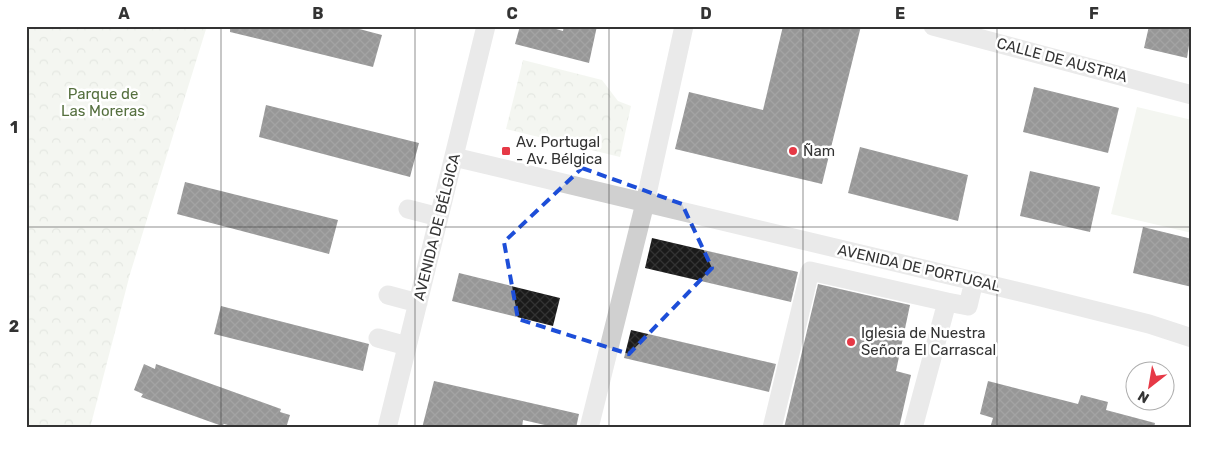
<svg xmlns="http://www.w3.org/2000/svg" width="1218" height="454" viewBox="0 0 1218 454" font-family="Rubik,sans-serif">
<style>
.grass{fill:#e6ecdf}
.park{fill:url(#park-crowns)}
.building{fill:url(#building-cross-hatch)}
.lines{fill:none;stroke-linecap:round;stroke-linejoin:round}
.minor{stroke:#d0d0d0;stroke-width:19}
.marked{fill:none;stroke:#1d4ed8;stroke-width:4;stroke-dasharray:10 6;stroke-linejoin:round}
.grid{fill:none;stroke:#333;stroke-width:1;stroke-opacity:0.55}
.poi-dot{fill:#e63946;stroke:#fff;stroke-width:2}
.labels{text-anchor:middle;dominant-baseline:central;stroke-width:5;stroke-linejoin:round;paint-order:stroke}
.street-label{font-size:15px;fill:#333;stroke:#fff}
.park-label{font-size:15px;fill:#56703f;stroke:#fff}
.poi-label{font-size:15px;fill:#333;stroke:#fff;text-anchor:start}
.neatline{fill:none;stroke:#333;stroke-width:2}
.grid-label{font-size:16px;text-anchor:middle;font-weight:bold;fill:#333}
</style>
<defs>
<pattern id="park-crowns" width="20" height="18" patternUnits="userSpaceOnUse" patternTransform="scale(1.25)"><rect width="20" height="18" fill="#e6ecdf"/><path d="M2 6a3 3 0 1 1 6 0M12 15a3 3 0 1 1 6 0" fill="none" stroke="#c6cbc0"/></pattern>
<pattern id="building-cross-hatch" width="8" height="8" patternUnits="userSpaceOnUse" patternTransform="scale(1.25)"><rect width="8" height="8" fill="#1a1a1a"/><path d="M0 0l8 8M0 8l8-8" fill="none" stroke="#333"/></pattern>
</defs>
<rect width="100%" height="100%" fill="#fff"/>
<!-- grass -->
<path class="grass" d="M 1137,107 L 1192,120 L 1192,233 L 1111,214 Z"/>
<!-- park -->
<path class="park" d="M 26,26 L 207,26 L 130,274 L 90,428 L 26,428 Z
M 523,60 L 602,80 L 618,101 L 631,106 L 620,157 L 506,129 Z"/>
<!-- building -->
<path class="building" d="M 230,26 L 348,26 L 382,35 L 373,67 L 230,32 Z
M 520,26 L 546,26 L 563,31 L 564,26 L 597,26 L 589,63 L 515,44 Z
M 783,26 L 861,26 L 822,184 L 675,149 L 689,92 L 763,110 Z
M 1149,26 L 1192,26 L 1187,58 L 1144,48 Z
M 1034,87 L 1119,108 L 1108,153 L 1023,132 Z
M 266,105 L 419,143 L 410,177 L 259,137 Z
M 860,147 L 968,175 L 958,221 L 848,193 Z
M 1030,171 L 1100,187 L 1090,232 L 1020,216 Z
M 185,182 L 338,220 L 329,254 L 177,214 Z
M 1143,227 L 1192,239 L 1192,287 L 1133,273 Z
M 652,238 L 798,272 L 791,302 L 645,268 Z
M 459,273 L 560,298 L 553,326 L 452,301 Z
M 818,284 L 910,305 L 896,371 L 911,375 L 899,428 L 784,428 Z
M 221,306 L 369,344 L 363,371 L 214,334 Z
M 631,330 L 776,364 L 769,392 L 624,358 Z
M 144,364 L 155,369 L 156,364 L 281,409 L 280,412 L 290,415 L 286,428 L 239,428 L 224,424 L 222,426 L 141,397 L 143,394 L 134,390 Z
M 434,381 L 579,414 L 576,428 L 558,428 L 523,420 L 522,428 L 422,428 Z
M 988,381 L 1078,404 L 1081,395 L 1108,402 L 1106,410 L 1155,423 L 1154,428 L 990,428 L 993,418 L 980,414 Z"/>
<g class="lines">
<!-- minor -->
<path class="minor" d="M 933,26 L 1192,95
M 454,157 L 1041,297 L 1149,324 L 1192,338
M 408,209 L 439,217
M 388,295 L 418,303
M 378,338 L 407,346
M 387,428 L 486,26
M 589,428 L 645,203 L 684,26
M 772,428 L 810,271 L 947,302
M 913,428 L 947,302 L 968,306 L 974,281"/>
</g>
<!-- marked area -->
<path d="M0 0H1218V454H0ZM 582,168 L 682,204 L 712,268 L 629,354 L 518,319 L 504,242 Z" fill="#fff" fill-opacity=".55" fill-rule="evenodd"/>
<path class="marked" d="M 582,168 L 682,204 L 712,268 L 629,354 L 518,319 L 504,242 Z"/>
<!-- grid -->
<path class="grid" d="M 221,26 L 221,428M 415,26 L 415,428M 609,26 L 609,428M 803,26 L 803,428M 997,26 L 997,428M 26,227 L 1192,227"/>
<!-- markers -->
<g class="poi-dot">
<rect x="501" y="146" width="10" height="10" rx="2.5"/>
<circle cx="793" cy="151" r="5"/>
<circle cx="851" cy="342" r="5"/>
</g>
<g class="labels">
<!-- street labels -->
<g class="street-label">
<text transform="translate(1062 60) rotate(15)">CALLE DE AUSTRIA</text>
<text transform="translate(437 227) rotate(-76)">AVENIDA DE BÉLGICA</text>
<text transform="translate(919 268) rotate(13)">AVENIDA DE PORTUGAL</text>
</g>
<!-- park labels -->
<g class="park-label">
<text x="103" y="94">Parque de<tspan x="103" dy="17">Las Moreras</tspan></text>
</g>
<!-- poi labels -->
<g class="poi-label">
<text x="516" y="142">Av. Portugal<tspan x="516" dy="17">- Av. Bélgica</tspan></text>
<text x="803" y="151">Ñam</text>
<text x="861" y="333">Iglesia de Nuestra<tspan x="861" dy="17">Señora El Carrascal</tspan></text>
</g>
</g>
<!-- border -->
<rect width="1218" height="454" fill="none" stroke="#ffffff" stroke-width="55"/>
<!-- north arrow -->
<g transform="translate(1150 386) rotate(211)"><circle r="24" fill="#ffffff" stroke="#adadad"/>
<path d="M0-4L9 19L0 12L-9 19Z" fill="#e63946"/>
<text y="-8" font-size="14" font-weight="bold" text-anchor="middle" fill="#333333">N</text>
</g>
<rect x="28" y="28" width="1162" height="398" class="neatline"/>
<g class="grid-label">
<text x="124" y="19">A</text>
<text x="318" y="19">B</text>
<text x="512" y="19">C</text>
<text x="706" y="19">D</text>
<text x="900" y="19">E</text>
<text x="1094" y="19">F</text>
<text x="14" y="133">1</text>
<text x="14" y="332">2</text>
</g>
</svg>
